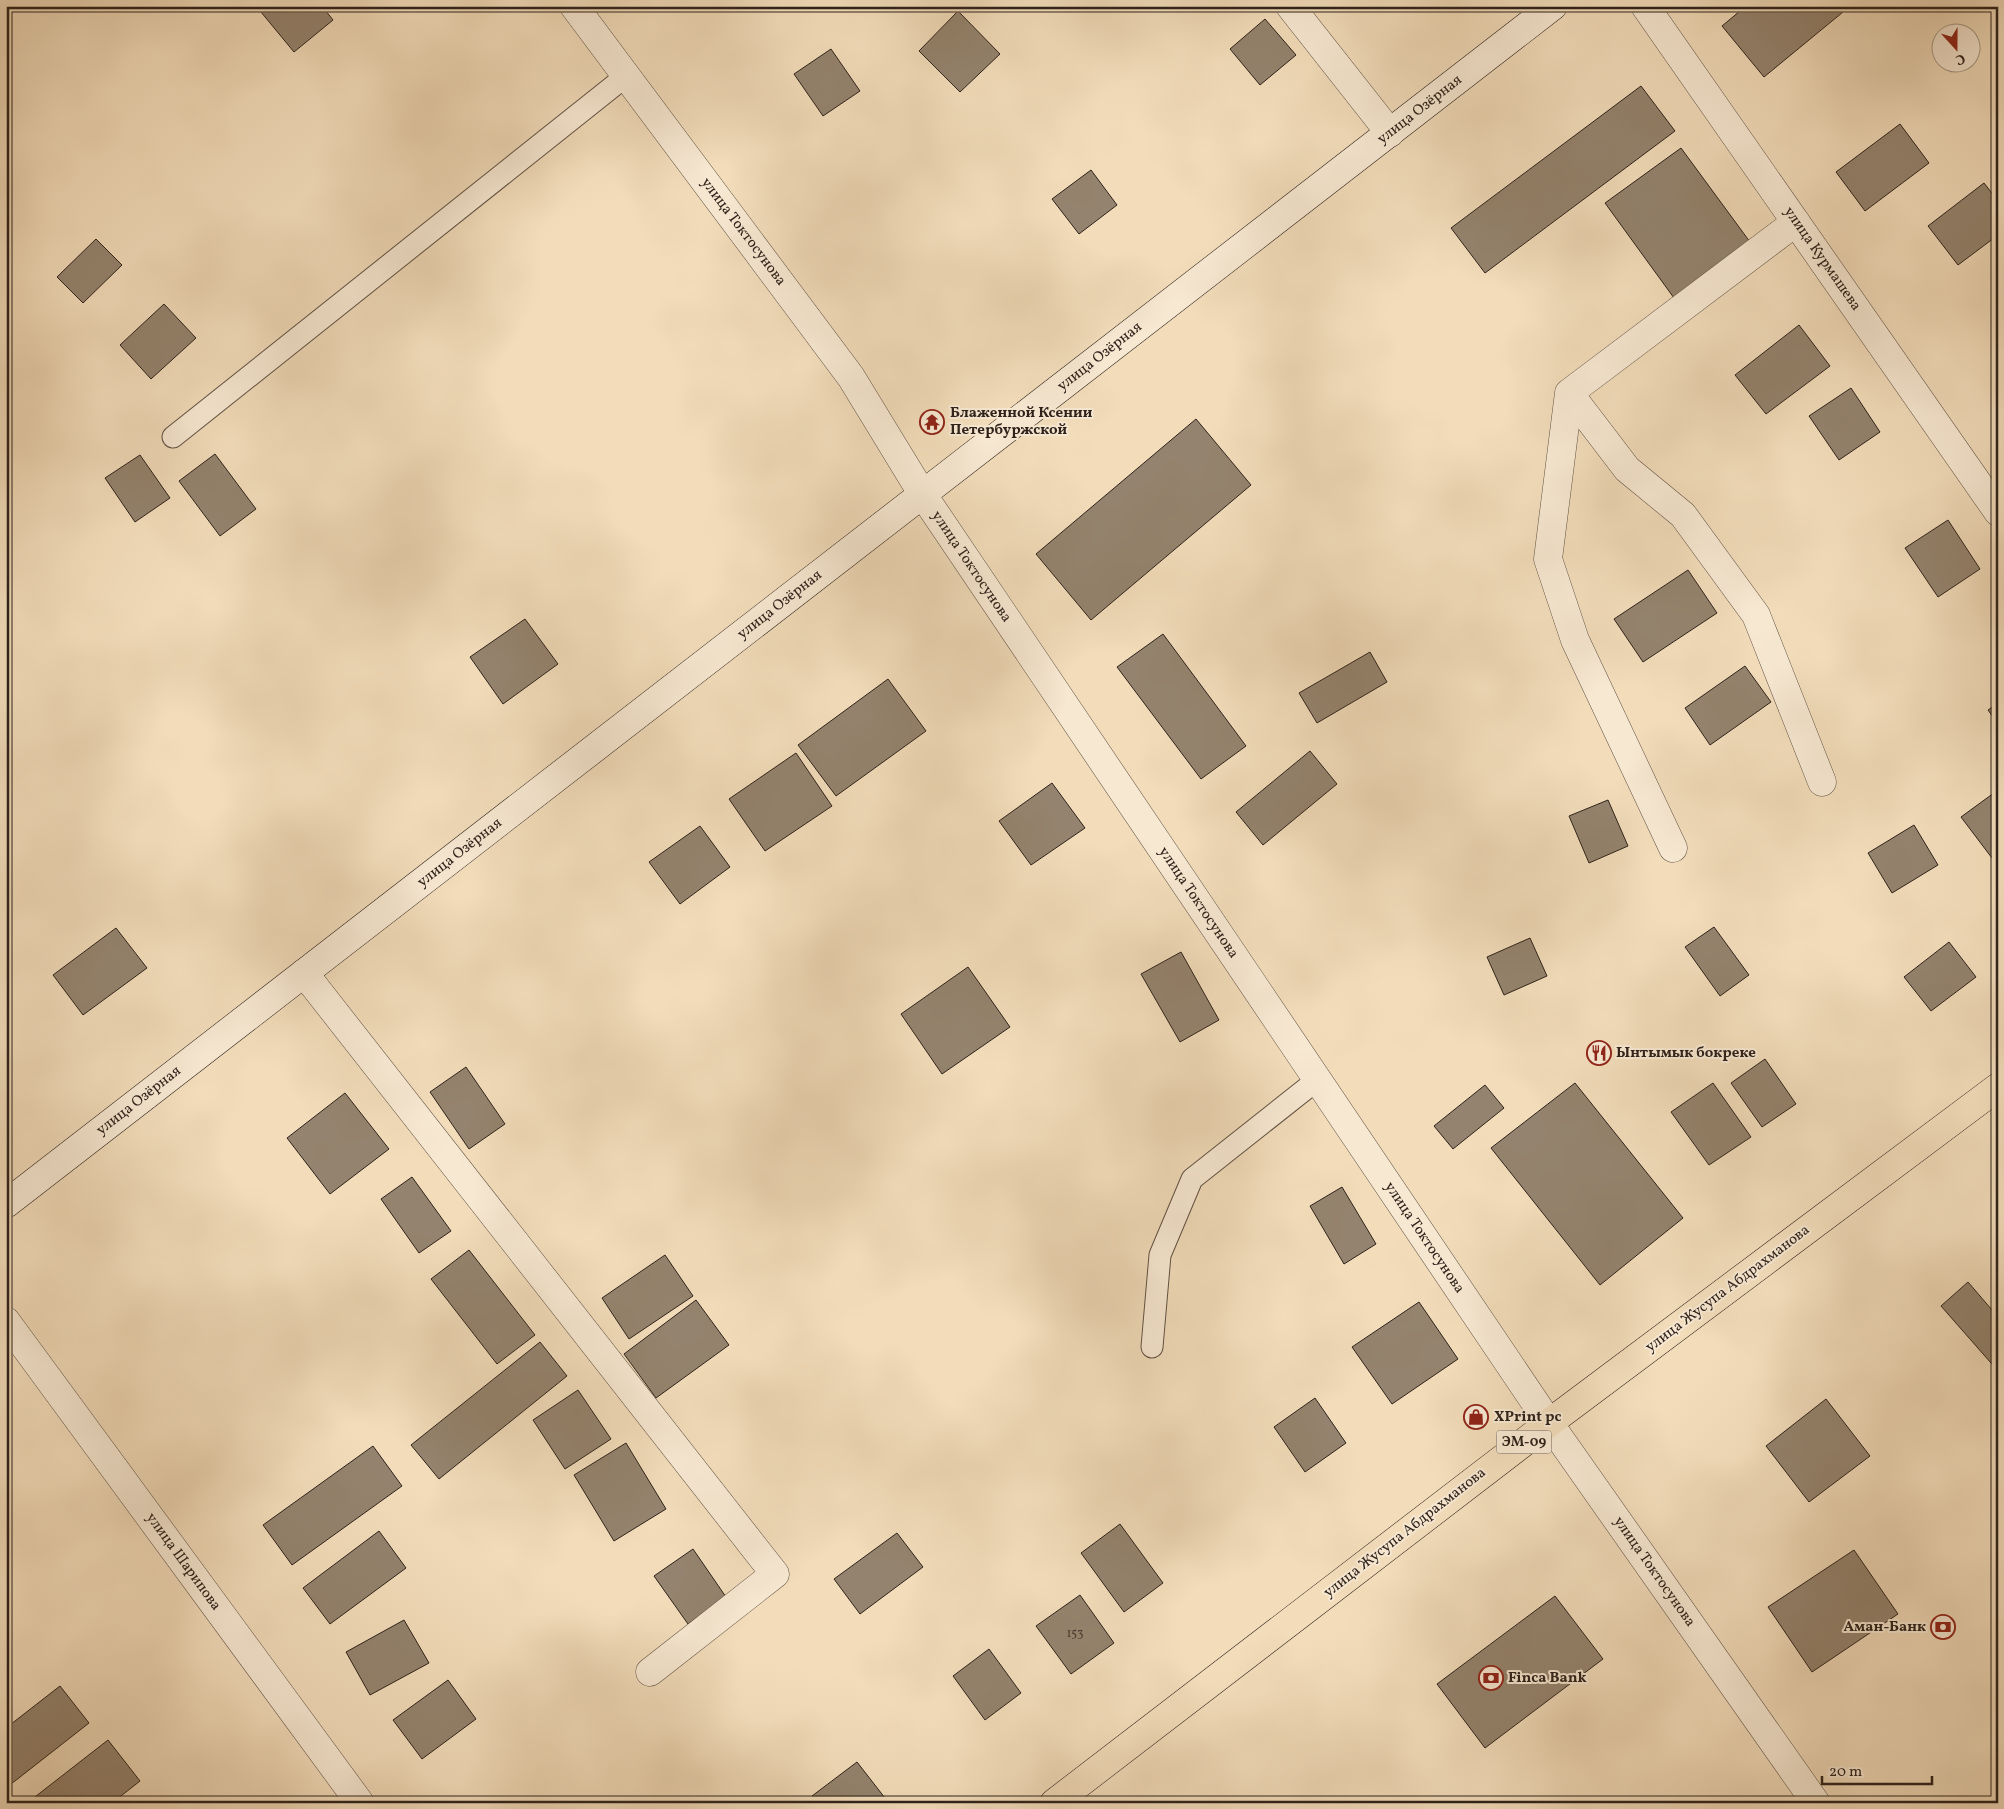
<svg xmlns="http://www.w3.org/2000/svg" width="2004" height="1809" viewBox="0 0 2004 1809" font-family="Vollkorn,serif">
<style>
.building{fill:#94836e;stroke:#2e221b}
.lines{fill:none;stroke-linecap:round;stroke-linejoin:round}
.lane-casing{stroke:#5f5043;stroke-width:23}
.street-casing{stroke:#5f5043;stroke-width:29}
.secondary-casing{stroke:#2e221b;stroke-width:29}
.highway-casing{stroke:#2e221b;stroke-width:29}
.lane{stroke:#f7e8d2;stroke-width:21}
.street{stroke:#f7e8d2;stroke-width:28}
.secondary{stroke:#f7e8d2;stroke-width:28}
.highway{stroke:#f2dcba;stroke-width:28}
.labels{text-anchor:middle;dominant-baseline:central;stroke-width:4;stroke-linejoin:round;paint-order:stroke}
.number-label{font-size:12px;fill:#483a30}
.shield{fill:#f7e8d2;stroke:#6a5d52;stroke-width:1}
.shield-label{font-size:14px;font-weight:bold;fill:#2e221b}
.street-label{font-size:15px;fill:#2e221b;stroke:#f7e8d2}
.poi-label{font-size:15px;font-weight:bold;fill:#2e221b;stroke:#f7e8d2;text-anchor:start}
</style>
<rect width="100%" height="100%" fill="#f2dcba"/>
<filter id="stains"><feTurbulence type="fractalNoise" baseFrequency=".004" numOctaves="4"/><feColorMatrix values="0 0 0 0 .2 0 0 0 0 .09 0 0 0 0 .02 0 0 0 .5 -.17"/></filter>
<radialGradient id="worn" r=".72"><stop offset=".6" stop-color="#630" stop-opacity="0"/><stop offset="1" stop-color="#630" stop-opacity=".3"/></radialGradient>
<!-- building -->
<path class="building" d="M 256,6 L 322,6 L 333,20 L 294,52 Z
M 1746,6 L 1838,6 L 1843,12 L 1764,77 L 1722,26 Z
M 958,11 L 1000,54 L 960,92 L 919,51 Z
M 1265,19 L 1296,55 L 1260,85 L 1230,49 Z
M 831,49 L 860,91 L 823,116 L 794,74 Z
M 1641,86 L 1675,131 L 1485,273 L 1451,228 Z
M 1900,124 L 1929,163 L 1865,211 L 1836,172 Z
M 1681,148 L 1750,242 L 1674,298 L 1605,203 Z
M 1091,170 L 1117,205 L 1079,234 L 1052,199 Z
M 1984,183 L 1998,201 L 1998,235 L 1958,265 L 1928,226 Z
M 96,239 L 122,265 L 83,303 L 57,277 Z
M 164,304 L 196,338 L 151,379 L 120,345 Z
M 1799,325 L 1830,366 L 1766,414 L 1735,375 Z
M 1851,388 L 1880,432 L 1839,460 L 1809,416 Z
M 1196,419 L 1251,485 L 1091,620 L 1036,554 Z
M 215,454 L 256,509 L 220,536 L 179,481 Z
M 140,455 L 170,498 L 135,522 L 105,478 Z
M 1948,520 L 1980,569 L 1938,597 L 1905,548 Z
M 1688,570 L 1717,613 L 1643,662 L 1614,619 Z
M 525,619 L 558,664 L 503,704 L 470,657 Z
M 1163,634 L 1246,746 L 1201,779 L 1117,667 Z
M 1370,652 L 1387,682 L 1317,723 L 1299,693 Z
M 1745,666 L 1771,702 L 1710,745 L 1685,708 Z
M 888,679 L 926,731 L 836,796 L 798,745 Z
M 1998,703 L 1998,724 L 1988,710 Z
M 1310,751 L 1337,784 L 1263,845 L 1236,812 Z
M 796,753 L 832,806 L 765,851 L 729,799 Z
M 1052,783 L 1085,828 L 1031,865 L 999,821 Z
M 1998,790 L 1998,866 L 1961,817 Z
M 1608,800 L 1628,846 L 1589,863 L 1569,816 Z
M 1914,825 L 1938,865 L 1892,893 L 1868,853 Z
M 700,826 L 730,867 L 680,904 L 649,862 Z
M 1714,927 L 1749,975 L 1720,996 L 1685,947 Z
M 116,928 L 147,968 L 83,1015 L 53,975 Z
M 1530,938 L 1547,976 L 1504,995 L 1487,957 Z
M 1949,942 L 1976,977 L 1931,1011 L 1904,977 Z
M 1181,952 L 1219,1020 L 1180,1042 L 1141,974 Z
M 968,967 L 1010,1027 L 942,1074 L 901,1014 Z
M 1765,1059 L 1796,1104 L 1762,1127 L 1731,1083 Z
M 466,1067 L 505,1124 L 469,1149 L 430,1092 Z
M 1575,1083 L 1683,1218 L 1600,1285 L 1491,1148 Z
M 1713,1083 L 1751,1137 L 1709,1165 L 1671,1112 Z
M 1485,1085 L 1504,1108 L 1453,1149 L 1434,1126 Z
M 345,1093 L 389,1149 L 330,1194 L 287,1138 Z
M 412,1177 L 451,1231 L 419,1253 L 381,1199 Z
M 1342,1187 L 1376,1244 L 1344,1264 L 1310,1206 Z
M 469,1250 L 535,1335 L 497,1364 L 431,1279 Z
M 665,1255 L 693,1296 L 629,1339 L 602,1298 Z
M 1968,1282 L 1998,1317 L 1998,1371 L 1941,1306 Z
M 696,1300 L 729,1345 L 656,1398 L 624,1354 Z
M 1419,1302 L 1458,1359 L 1392,1404 L 1352,1347 Z
M 540,1342 L 567,1376 L 439,1479 L 411,1445 Z
M 578,1390 L 611,1439 L 565,1469 L 533,1420 Z
M 1315,1398 L 1346,1443 L 1305,1472 L 1274,1427 Z
M 1826,1399 L 1870,1456 L 1809,1502 L 1766,1446 Z
M 626,1443 L 666,1509 L 614,1541 L 574,1475 Z
M 373,1446 L 402,1486 L 292,1565 L 263,1525 Z
M 1120,1524 L 1163,1583 L 1124,1612 L 1081,1553 Z
M 379,1531 L 406,1568 L 330,1624 L 303,1588 Z
M 897,1533 L 923,1567 L 860,1614 L 834,1579 Z
M 693,1549 L 726,1597 L 688,1624 L 654,1576 Z
M 1854,1550 L 1898,1614 L 1812,1672 L 1768,1607 Z
M 1080,1595 L 1114,1643 L 1071,1674 L 1036,1626 Z
M 1555,1596 L 1603,1659 L 1485,1748 L 1437,1684 Z
M 404,1620 L 429,1663 L 370,1695 L 346,1652 Z
M 989,1649 L 1021,1693 L 985,1720 L 953,1676 Z
M 448,1680 L 476,1719 L 422,1759 L 393,1720 Z
M 60,1686 L 89,1723 L 6,1788 L 6,1728 Z
M 108,1740 L 140,1781 L 112,1803 L 33,1803 L 31,1800 Z
M 857,1762 L 885,1798 L 878,1803 L 817,1803 L 812,1796 Z"/>
<g class="lines">
<defs>
<path id="lane" d="M 173,437 L 626,76
M 1152,1347 L 1160,1255 L 1192,1179 L 1317,1080"/>
<path id="street" d="M 574,6 L 851,377 L 923,495 L 1549,1423 L 1816,1803
M 1290,6 L 1390,133
M 1645,6 L 1998,512
M 1796,222 L 1569,393 L 1627,469 L 1683,515 L 1756,615 L 1822,782
M 1569,393 L 1548,559 L 1575,640 L 1673,848
M 304,973 L 775,1574 L 650,1672
M 6,1321 L 360,1803"/>
<path id="secondary" d="M 6,1204 L 1553,6"/>
<path id="highway" d="M 1054,1803 L 1549,1423 L 1998,1087"/>
</defs>
<!-- lane casing -->
<use href="#lane" class="lane-casing"/>
<!-- street casing -->
<use href="#street" class="street-casing"/>
<!-- secondary casing -->
<use href="#secondary" class="secondary-casing"/>
<!-- highway casing -->
<use href="#highway" class="highway-casing"/>
<!-- lane -->
<use href="#lane" class="lane"/>
<!-- street -->
<use href="#street" class="street"/>
<!-- secondary -->
<use href="#secondary" class="secondary"/>
<!-- highway -->
<use href="#highway" class="highway"/>
</g>
<!-- icons -->
<defs>
<symbol id="temple-ring" viewBox="-11 -11 22 22"><circle r="9.5" fill="#f7e8d2" stroke="#8f2418" stroke-width="1.5"/><path d="M0-6L5-2H3V0L6.5 2.5H4V6H1.5V3h-3V6H-4V2.5H-6.5L-3 0V-2H-5Z" fill="#8f2418"/></symbol>
<symbol id="restaurant-ring" viewBox="-11 -11 22 22"><circle r="9.5" fill="#f7e8d2" stroke="#8f2418" stroke-width="1.5"/><path d="M-5-6h1v4h1v-4h1v4h1v-4h1v5L-1.5 .5V6h-2V.5L-5-1ZM5-6V6H3V1.5H1.5Q1.5-4 5-6Z" fill="#8f2418"/></symbol>
<symbol id="shop-ring" viewBox="-11 -11 22 22"><circle r="9.5" fill="#f7e8d2" stroke="#8f2418" stroke-width="1.5"/><path d="M-5-2.5h2.3a2.7 3.5 0 0 1 5.4 0H5L5.5 6h-11ZM-1.5-2.5h3a1.5 2.3 0 0 0-3 0Z" fill="#8f2418"/></symbol>
<symbol id="bank-ring" viewBox="-11 -11 22 22"><circle r="9.5" fill="#f7e8d2" stroke="#8f2418" stroke-width="1.5"/><path d="M-6-4H6V4H-6ZM0-2.3a2.3 2.3 0 1 0 0 4.6a2.3 2.3 0 1 0 0-4.6Z" fill="#8f2418"/></symbol>
</defs>
<g fill-rule="evenodd">
<use href="#temple-ring" x="918" y="408" width="28" height="28"/>
<use href="#restaurant-ring" x="1585" y="1039" width="28" height="28"/>
<use href="#shop-ring" x="1462" y="1403" width="28" height="28"/>
<use href="#bank-ring" x="1929" y="1613" width="28" height="28"/>
<use href="#bank-ring" x="1477" y="1664" width="28" height="28"/>
</g>
<g class="labels">
<!-- number labels -->
<g class="number-label">
<text x="1075" y="1634">153</text>
</g>
<!-- shield labels -->
<rect class="shield" x="1496.5" y="1430.5" width="55" height="23" rx="4"/>
<g class="shield-label">
<text x="1524" y="1442">ЭМ-09</text>
</g>
<!-- street labels -->
<g class="street-label">
<text transform="translate(1420 110) rotate(-38)">улица Озёрная</text>
<text transform="translate(743 232) rotate(53)">улица Токтосунова</text>
<text transform="translate(1822 259) rotate(55)">улица Курмашева</text>
<text transform="translate(1100 357) rotate(-38)">улица Озёрная</text>
<text transform="translate(971 567) rotate(56)">улица Токтосунова</text>
<text transform="translate(780 605) rotate(-38)">улица Озёрная</text>
<text transform="translate(460 853) rotate(-38)">улица Озёрная</text>
<text transform="translate(1198 903) rotate(56)">улица Токтосунова</text>
<text transform="translate(139 1101) rotate(-38)">улица Озёрная</text>
<text transform="translate(1424 1238) rotate(56)">улица Токтосунова</text>
<text transform="translate(1728 1289) rotate(-37)">улица Жусупа Абдрахманова</text>
<text transform="translate(1405 1533) rotate(-38)">улица Жусупа Абдрахманова</text>
<text transform="translate(183 1562) rotate(54)">улица Шарипова</text>
<text transform="translate(1654 1572) rotate(55)">улица Токтосунова</text>
</g>
<!-- poi labels -->
<g class="poi-label">
<text x="950" y="413">Блаженной Ксении<tspan x="950" dy="17">Петербуржской</tspan></text>
<text x="1616" y="1053">Ынтымык бокреке</text>
<text x="1494" y="1417">XPrint pc</text>
<text x="1926" y="1627" text-anchor="end">Аман-Банк</text>
<text x="1508" y="1678">Finca Bank</text>
</g>
</g>
<!-- margin -->
<rect width="2004" height="1809" fill="none" stroke="#f2dcba" stroke-width="25"/>
<rect x="8" y="8" width="1989" height="1794" fill="none" stroke="#2e221b" stroke-width="2.5"/>
<rect x="12" y="12" width="1979" height="1784" fill="none" stroke="#2e221b"/>
<!-- north arrow -->
<g transform="translate(1956 48) rotate(159)"><circle r="24" fill="#f7e8d2" stroke="#a79989"/>
<path d="M0-4L9 19L0 12L-9 19Z" fill="#8f2418"/>
<text y="-8" font-size="14" font-weight="bold" text-anchor="middle" fill="#2e221b">С</text>
</g>
<!-- scale -->
<path d="M1822 1776v8h110v-8" fill="none" stroke="#2e221b" stroke-width="2.5"/>
<text x="1829" y="1776" font-size="15" fill="#2e221b" stroke="#f7e8d2" stroke-width="4" paint-order="stroke">20 m</text>
<rect width="100%" height="100%" filter="url(#stains)"/>
<rect width="100%" height="100%" fill="url(#worn)"/>
</svg>
